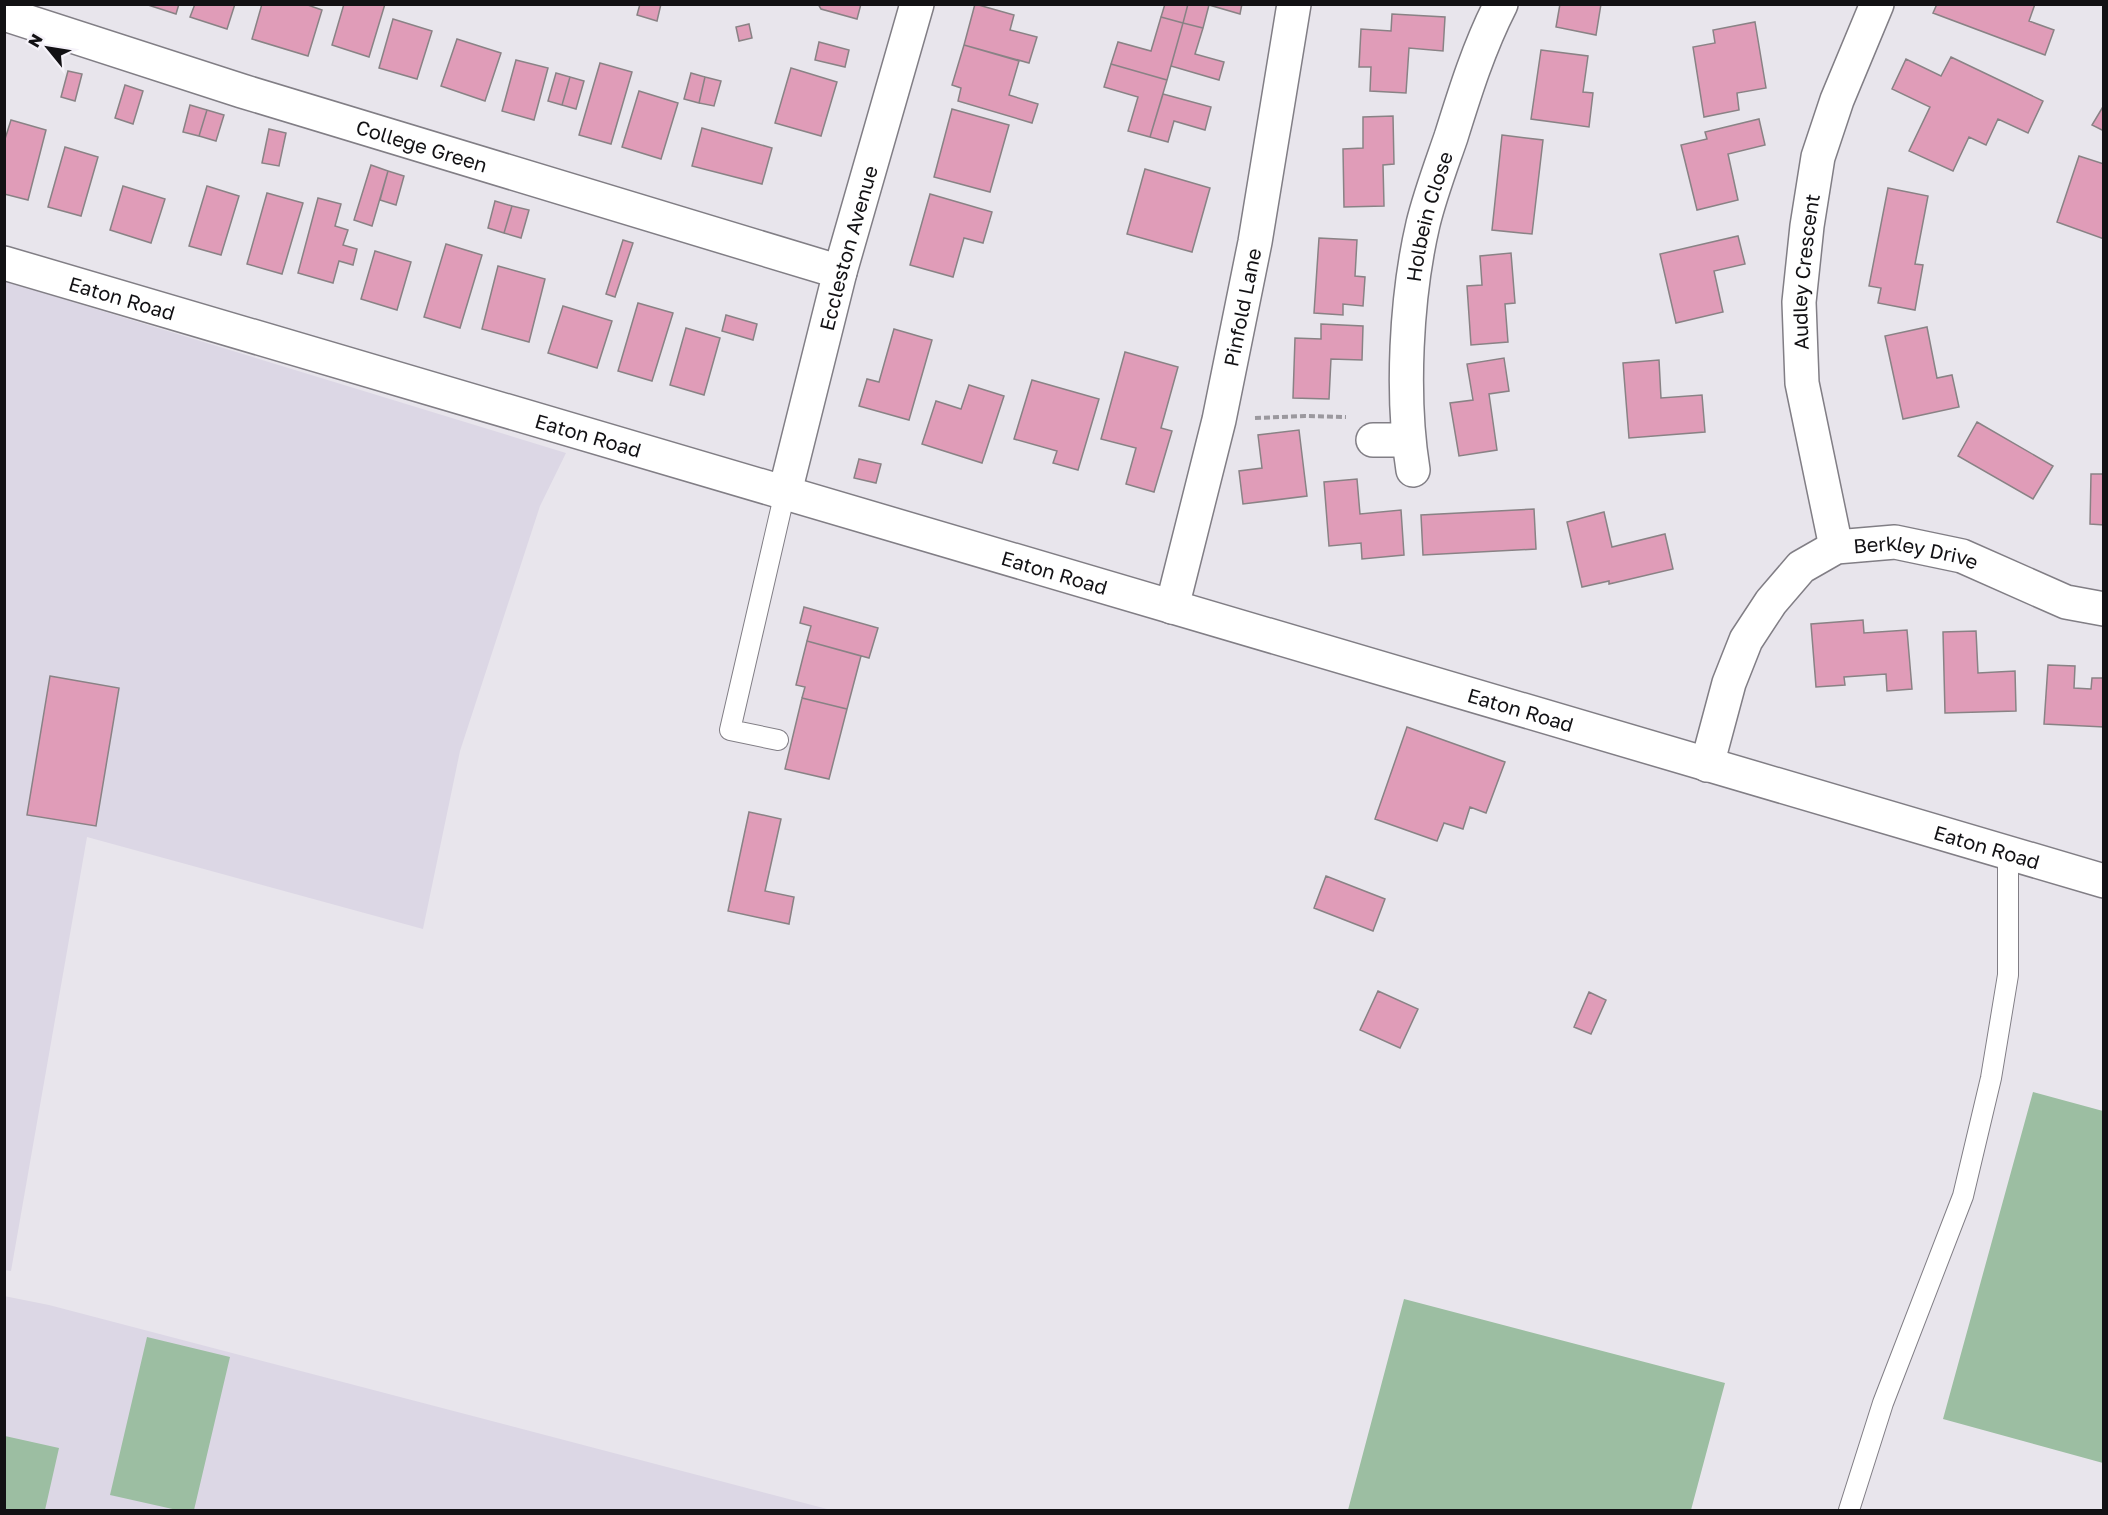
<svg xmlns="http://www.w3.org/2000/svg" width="2108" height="1515" viewBox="0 0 2108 1515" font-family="'Golos Text',sans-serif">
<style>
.built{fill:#dcd7e5}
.park{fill:#9cbea2}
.building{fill:#e09cb8;stroke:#898285;stroke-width:1.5}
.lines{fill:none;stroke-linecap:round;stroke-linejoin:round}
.lane-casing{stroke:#817e85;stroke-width:22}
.street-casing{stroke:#817e85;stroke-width:36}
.secondary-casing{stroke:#817e85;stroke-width:36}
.path{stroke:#9b989e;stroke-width:4;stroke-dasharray:6 3;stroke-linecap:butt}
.lane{stroke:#fff;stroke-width:20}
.street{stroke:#fff;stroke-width:33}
.secondary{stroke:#fff;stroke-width:33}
.labels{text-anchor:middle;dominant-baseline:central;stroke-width:5;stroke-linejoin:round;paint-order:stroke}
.street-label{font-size:20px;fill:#121114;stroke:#f5f2f9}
</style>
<rect width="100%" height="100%" fill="#e8e5ec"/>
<!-- built -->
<path class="built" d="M 4,281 L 566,453 L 540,506 L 460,751 L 423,929 L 87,837 L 11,1271 L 4,1270 Z
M 4,1296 L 49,1305 L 831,1510 L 5,1510 Z"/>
<!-- park -->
<path class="park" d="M 2033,1092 L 2103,1111 L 2103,1463 L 1943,1419 Z
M 1404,1299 L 1725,1383 L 1691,1510 L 1348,1510 Z
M 147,1337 L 230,1357 L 194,1510 L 177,1510 L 110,1495 Z
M 5,1436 L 59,1448 L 45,1510 L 5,1510 Z"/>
<!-- building -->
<path class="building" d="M 145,4 L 179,4 L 176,14 Z
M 195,4 L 235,4 L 227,29 L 190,17 Z
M 262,4 L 305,4 L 322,10 L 308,56 L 252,39 Z
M 344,4 L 385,4 L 369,57 L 332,45 Z
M 640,4 L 661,4 L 657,21 L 637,15 Z
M 818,4 L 861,4 L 857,19 L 821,9 Z
M 975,4 L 1014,15 L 1010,30 L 1037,37 L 1029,63 L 964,45 Z
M 1165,4 L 1188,4 L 1183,23 L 1161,17 Z
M 1188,4 L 1242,4 L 1240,14 L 1209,5 L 1203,28 L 1183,23 Z
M 1560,4 L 1601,4 L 1596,35 L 1556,27 Z
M 1937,4 L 2035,4 L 2029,21 L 2054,30 L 2045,55 L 1933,13 Z
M 1392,14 L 1445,17 L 1443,51 L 1409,48 L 1406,93 L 1370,91 L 1371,67 L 1359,67 L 1361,29 L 1391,31 Z
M 1161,17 L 1183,23 L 1167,80 L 1111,64 L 1118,42 L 1151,51 Z
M 393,19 L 432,31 L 417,79 L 379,68 Z
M 1755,22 L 1766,88 L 1737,93 L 1739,110 L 1704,117 L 1693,47 L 1715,43 L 1713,30 Z
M 1183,23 L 1203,28 L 1195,54 L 1224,62 L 1219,80 L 1171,66 Z
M 749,24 L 752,38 L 739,41 L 736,27 Z
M 457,39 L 501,53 L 485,101 L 441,86 Z
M 819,42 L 849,50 L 845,67 L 815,60 Z
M 964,45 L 1019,61 L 1009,95 L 1038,104 L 1032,123 L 958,101 L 961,88 L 952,85 Z
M 1541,50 L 1588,56 L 1583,92 L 1593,93 L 1589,127 L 1531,119 Z
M 1951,57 L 2043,101 L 2028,133 L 1998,119 L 1986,145 L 1969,137 L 1953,171 L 1909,151 L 1930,107 L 1892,89 L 1906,59 L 1941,76 Z
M 516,60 L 548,68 L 534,120 L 502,111 Z
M 600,63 L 632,72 L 611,144 L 579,135 Z
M 1111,64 L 1167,80 L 1150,137 L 1128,131 L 1138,97 L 1104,87 Z
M 791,68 L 837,82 L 821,136 L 775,123 Z
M 68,71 L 82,74 L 75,101 L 61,97 Z
M 556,73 L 570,77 L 562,105 L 548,101 Z
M 691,73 L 705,77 L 699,103 L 684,99 Z
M 570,77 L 584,81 L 576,109 L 562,105 Z
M 705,77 L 721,81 L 714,106 L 699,103 Z
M 125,85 L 143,91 L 133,124 L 115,118 Z
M 639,91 L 678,103 L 661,159 L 622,147 Z
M 1163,94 L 1211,107 L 1205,130 L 1174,121 L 1168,142 L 1150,137 Z
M 190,105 L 207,110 L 199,136 L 183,132 Z
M 2104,105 L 2104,131 L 2092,125 Z
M 952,109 L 1009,125 L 990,192 L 934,177 Z
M 207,110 L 224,115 L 216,141 L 199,136 Z
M 1393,116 L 1394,164 L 1383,165 L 1384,206 L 1344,207 L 1343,149 L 1363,148 L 1363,117 Z
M 1759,119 L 1765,145 L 1728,154 L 1738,200 L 1697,210 L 1681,145 L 1707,139 L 1705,132 Z
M 11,120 L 46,130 L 28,200 L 4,194 L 4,142 Z
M 702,128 L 772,148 L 762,184 L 692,166 Z
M 269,129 L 286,133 L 279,166 L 262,163 Z
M 1502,135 L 1543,140 L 1532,234 L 1492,230 Z
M 65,147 L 98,157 L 81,216 L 48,207 Z
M 2079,156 L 2104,164 L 2104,239 L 2057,222 Z
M 371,165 L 388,171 L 372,226 L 354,220 Z
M 1145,169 L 1210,188 L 1192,252 L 1127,234 Z
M 388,171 L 404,176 L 396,205 L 380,200 Z
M 123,186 L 165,199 L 151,243 L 110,230 Z
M 207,186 L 239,196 L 221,255 L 189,246 Z
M 1888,188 L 1928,196 L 1915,264 L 1923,265 L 1915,310 L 1878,303 L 1881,288 L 1869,286 Z
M 267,193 L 303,203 L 282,274 L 247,264 Z
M 930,194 L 992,212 L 983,243 L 964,238 L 953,277 L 910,265 Z
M 318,198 L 341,204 L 335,226 L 348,230 L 343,245 L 357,249 L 353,265 L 339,261 L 333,283 L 298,273 Z
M 495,201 L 512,206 L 504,233 L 488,228 Z
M 512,206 L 529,210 L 521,238 L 504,233 Z
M 1738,236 L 1745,264 L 1714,271 L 1723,312 L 1676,323 L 1660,254 Z
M 1319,238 L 1357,240 L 1355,276 L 1365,277 L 1363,306 L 1343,304 L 1343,315 L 1314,313 Z
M 623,240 L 633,243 L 615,297 L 606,294 Z
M 446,244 L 482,255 L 460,328 L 424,317 Z
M 375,251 L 411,262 L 397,310 L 361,299 Z
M 1511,253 L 1515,303 L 1505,304 L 1508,342 L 1471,345 L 1467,286 L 1482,285 L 1480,256 Z
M 498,266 L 545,279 L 529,342 L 482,329 Z
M 638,303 L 673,313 L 652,381 L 618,371 Z
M 563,306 L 612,321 L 597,368 L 548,353 Z
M 726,315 L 757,324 L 753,340 L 722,331 Z
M 1321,324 L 1363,326 L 1362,360 L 1331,359 L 1329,399 L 1293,398 L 1295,338 L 1321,339 Z
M 1927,327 L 1937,378 L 1952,375 L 1959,407 L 1903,419 L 1885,336 Z
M 686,328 L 720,338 L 704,395 L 670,385 Z
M 894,329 L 932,340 L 909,420 L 859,406 L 867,379 L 879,382 Z
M 1125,352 L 1178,367 L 1161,428 L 1172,431 L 1154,492 L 1126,484 L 1136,448 L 1101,439 Z
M 1504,358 L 1509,391 L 1489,394 L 1497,450 L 1459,456 L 1450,403 L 1473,400 L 1467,364 Z
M 1659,360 L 1661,398 L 1702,395 L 1705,432 L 1629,438 L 1623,363 Z
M 1032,380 L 1099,399 L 1078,470 L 1053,463 L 1057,451 L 1014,439 Z
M 969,385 L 1004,396 L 982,463 L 922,444 L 936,401 L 961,409 Z
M 1977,422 L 2053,466 L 2033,499 L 1958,456 Z
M 1299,430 L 1307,496 L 1243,504 L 1239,471 L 1262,468 L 1258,435 Z
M 859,459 L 881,464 L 876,483 L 854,478 Z
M 2091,474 L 2104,474 L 2104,525 L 2090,524 Z
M 1357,479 L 1360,514 L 1401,510 L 1404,555 L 1362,559 L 1361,543 L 1329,546 L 1324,482 Z
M 1534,509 L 1536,549 L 1423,555 L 1421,515 Z
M 1604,512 L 1612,547 L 1665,534 L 1673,569 L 1609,584 L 1609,581 L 1582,587 L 1567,522 Z
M 804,607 L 878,628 L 869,658 L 807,641 L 811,626 L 800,623 Z
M 1863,620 L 1864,633 L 1907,630 L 1912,689 L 1887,691 L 1886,674 L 1844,677 L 1845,685 L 1816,687 L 1811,624 Z
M 1976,631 L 1978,673 L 2015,671 L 2016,711 L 1945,713 L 1943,632 Z
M 807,641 L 861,656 L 847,709 L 802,698 L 805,687 L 796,685 Z
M 2048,665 L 2075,666 L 2074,688 L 2091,689 L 2092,678 L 2104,678 L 2104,727 L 2044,724 Z
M 50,676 L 119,688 L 96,826 L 27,815 Z
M 802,698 L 847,709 L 829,779 L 785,769 Z
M 1407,727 L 1505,762 L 1486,813 L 1470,807 L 1463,829 L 1444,823 L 1437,841 L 1375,819 Z
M 749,812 L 781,819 L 765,891 L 794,897 L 789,924 L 728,911 Z
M 1326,876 L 1385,899 L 1373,931 L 1314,908 Z
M 1378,991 L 1418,1009 L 1400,1048 L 1360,1030 Z
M 1589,992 L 1606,1000 L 1591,1034 L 1574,1027 Z"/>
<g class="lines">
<defs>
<path id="lane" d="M 778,740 L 730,730 L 785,492
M 1849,1510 L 1883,1403 L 1963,1196 L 1991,1078 L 2008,975 L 2008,854"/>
<g id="street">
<path id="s1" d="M 4,14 L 242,91 L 840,272"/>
<path d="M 1373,440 L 1408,440"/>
<path id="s2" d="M 1413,470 C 1401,396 1406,297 1423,224 C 1430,195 1441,166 1451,137 C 1465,92 1479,47 1501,4"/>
<path id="s3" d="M 785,492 L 840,272 L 917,4"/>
<path id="s4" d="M 1836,547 L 1802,383 L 1799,302 L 1807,226 L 1818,157 L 1837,100 L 1877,4"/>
<path id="s5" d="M 1172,607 L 1219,420 L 1255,242 L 1294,4"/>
<path id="s6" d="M 1707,765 L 1729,683 L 1746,640 L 1771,602 L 1801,567 L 1836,547 L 1895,542 L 1962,556 L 2066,602 L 2104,609"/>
</g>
<g id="secondary">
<path id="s7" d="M 4,263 L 2104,881"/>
</g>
</defs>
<!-- lane casing -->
<use href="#lane" class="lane-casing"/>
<!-- street casing -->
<use href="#street" class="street-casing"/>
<!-- secondary casing -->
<use href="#secondary" class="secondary-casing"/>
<!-- path -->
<path class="path" d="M 1255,418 L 1305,416 L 1346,417"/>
<!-- lane -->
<use href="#lane" class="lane"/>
<!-- street -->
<use href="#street" class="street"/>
<!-- secondary -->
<use href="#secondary" class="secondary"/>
</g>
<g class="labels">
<!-- street labels -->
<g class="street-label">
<text stroke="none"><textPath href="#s1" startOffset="438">College Green</textPath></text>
<text stroke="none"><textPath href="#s2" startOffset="256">Holbein Close</textPath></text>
<text stroke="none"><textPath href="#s3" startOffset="252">Eccleston Avenue</textPath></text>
<text stroke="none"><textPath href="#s4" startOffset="279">Audley Crescent</textPath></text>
<text stroke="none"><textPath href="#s7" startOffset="123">Eaton Road</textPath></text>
<text stroke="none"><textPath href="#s5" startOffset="308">Pinfold Lane</textPath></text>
<text stroke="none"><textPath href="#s7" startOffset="609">Eaton Road</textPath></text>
<text stroke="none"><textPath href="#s6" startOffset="344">Berkley Drive</textPath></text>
<text stroke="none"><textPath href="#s7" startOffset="1095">Eaton Road</textPath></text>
<text stroke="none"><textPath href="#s7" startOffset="1581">Eaton Road</textPath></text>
<text stroke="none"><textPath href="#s7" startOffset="2067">Eaton Road</textPath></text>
</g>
</g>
<!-- border -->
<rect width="2108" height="1515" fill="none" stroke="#121114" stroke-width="12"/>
<!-- north arrow -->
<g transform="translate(48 48) rotate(300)" stroke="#f5f2f9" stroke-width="4.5" paint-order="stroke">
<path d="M0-4.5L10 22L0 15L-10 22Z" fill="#121114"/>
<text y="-9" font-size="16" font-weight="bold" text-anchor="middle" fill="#121114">N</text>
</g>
</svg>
